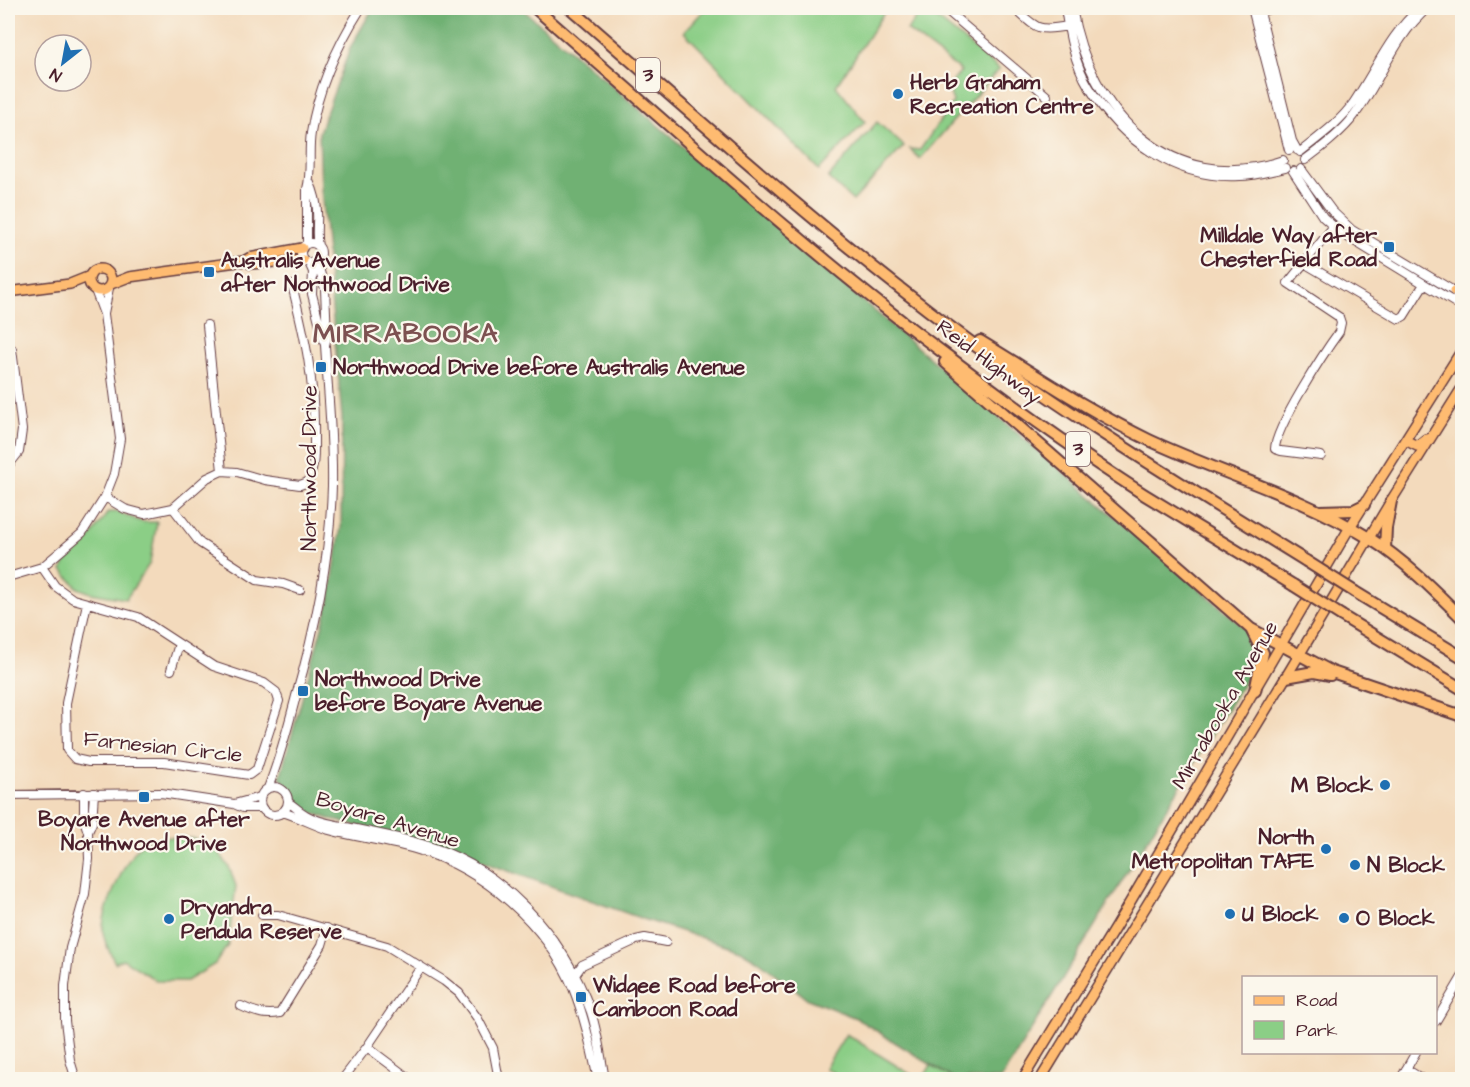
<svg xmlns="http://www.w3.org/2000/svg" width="1470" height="1087" viewBox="0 0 1470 1087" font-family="'Architects Daughter',sans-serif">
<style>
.green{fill:#8bce86;stroke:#6a7658;stroke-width:1.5}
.forest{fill:#70b173;stroke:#5d684f;stroke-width:1.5}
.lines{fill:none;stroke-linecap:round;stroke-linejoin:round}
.minor-casing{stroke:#633b41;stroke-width:10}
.major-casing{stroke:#633b41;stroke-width:12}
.highway-casing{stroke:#633b41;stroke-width:14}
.minor{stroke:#fff;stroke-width:8}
.major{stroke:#febb71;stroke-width:9}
.highway{stroke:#febb71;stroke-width:10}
.highway-bridge-casing{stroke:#633b41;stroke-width:14;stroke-linecap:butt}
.highway-bridge{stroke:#febb71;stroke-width:10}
.poi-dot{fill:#1f6fb2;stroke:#fbf7ec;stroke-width:2}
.labels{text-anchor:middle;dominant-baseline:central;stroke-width:4.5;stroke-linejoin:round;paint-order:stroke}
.shield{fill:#fbf7ec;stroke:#7f6065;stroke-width:1.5}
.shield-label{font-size:20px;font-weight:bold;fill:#4a1f2b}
.poi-label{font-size:21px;font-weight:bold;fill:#4a1f2b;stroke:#fbf7ec;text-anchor:start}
.street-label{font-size:21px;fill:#4a1f2b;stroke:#fbf7ec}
.district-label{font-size:27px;font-weight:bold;letter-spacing:1.5px;fill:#7d5151;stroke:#fbf7ec}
</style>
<rect width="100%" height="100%" fill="#fbf7ec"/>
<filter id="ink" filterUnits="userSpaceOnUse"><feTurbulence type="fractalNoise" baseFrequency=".0167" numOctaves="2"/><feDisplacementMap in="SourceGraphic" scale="12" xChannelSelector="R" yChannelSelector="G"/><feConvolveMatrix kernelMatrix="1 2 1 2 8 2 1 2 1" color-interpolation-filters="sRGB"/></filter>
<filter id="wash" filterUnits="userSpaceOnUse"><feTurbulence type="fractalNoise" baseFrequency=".008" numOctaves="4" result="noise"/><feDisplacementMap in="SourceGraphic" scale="24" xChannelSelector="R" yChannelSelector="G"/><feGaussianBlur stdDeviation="1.35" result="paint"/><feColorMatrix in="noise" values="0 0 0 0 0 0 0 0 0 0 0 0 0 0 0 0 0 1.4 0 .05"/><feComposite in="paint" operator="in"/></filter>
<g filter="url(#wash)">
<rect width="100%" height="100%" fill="#f3dabc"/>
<!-- green -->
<path class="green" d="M 706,8 L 887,8 L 836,86 L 865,122 L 819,170 L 684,32 Z
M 924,8 L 999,69 L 920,159 L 910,149 L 920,150 L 953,102 L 948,87 L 961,71 L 907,30 Z
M 877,122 L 904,146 L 853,201 L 828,178 Z
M 108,512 L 118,512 L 142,522 L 157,522 L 150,563 L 126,599 L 91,593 L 78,588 L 62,570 L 65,562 L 86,544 Z
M 181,837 L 196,839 L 217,849 L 229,867 L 236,886 L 228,945 L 215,964 L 187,981 L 157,981 L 123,959 L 115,963 C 110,952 102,939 103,927 C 104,908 125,859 140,846 C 150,837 168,837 181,837 Z
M 846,1034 L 918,1079 L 844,1079 L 825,1068 Z
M 931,1065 L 954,1079 L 922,1080 Z"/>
<!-- forest -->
<path class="forest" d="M 373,8 L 521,8 L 1266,646 L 1001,1079 L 954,1079 L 856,1018 L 808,999 L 757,960 L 740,950 L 643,919 L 458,853 L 330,819 L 303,810 L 280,777 L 329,602 L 341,527 L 342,418 L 321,188 L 319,132 L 351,46 Z"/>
</g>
<g filter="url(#ink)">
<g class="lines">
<defs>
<path id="minor" d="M 944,8 L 1047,96
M 1014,8 C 1037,28 1036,32 1068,26
M 1065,8 C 1069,34 1074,63 1089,87 C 1121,140 1176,180 1240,176 C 1255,176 1270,171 1285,168
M 1072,8 C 1089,112 1171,198 1283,160
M 1252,8 L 1289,150
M 1259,8 L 1292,141 L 1297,150
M 1258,13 L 1271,8
M 1300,152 C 1320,136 1340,122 1354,102 C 1376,70 1390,34 1420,8
M 1305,160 C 1321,148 1337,136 1350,121 C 1380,85 1392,38 1428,8
M 1301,169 L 1332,211 L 1352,230 L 1457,293
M 1293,171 L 1323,217 L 1341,233 L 1462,307
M 309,181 C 315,193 318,209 317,223 C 317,232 316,237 318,246
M301 253a10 10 0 1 1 20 0a10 10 0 1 1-20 0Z
M 307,244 L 307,189 C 312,171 308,151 311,133 C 318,87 337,46 361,8
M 309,263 L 313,272 L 312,294 L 325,345
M 1304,263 L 1399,319 L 1404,316 L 1424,284
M 104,313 L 109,288
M 207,325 L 222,471
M 1321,456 L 1281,451 L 1275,449 C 1275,428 1325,351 1339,332 L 1341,323 L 1339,317 L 1288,283 L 1334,226
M 8,466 L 19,452 L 22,430 L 12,349
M 105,497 L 125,509 L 144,514 L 173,508 L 207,478 L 222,471 L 237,472 L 265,480 L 300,485 L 308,482 C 315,467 314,452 314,436 C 315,382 305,337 292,285
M 173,508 L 200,543 L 257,580 L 283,584 L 300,590
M 42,567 L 55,586 L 73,599 L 138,617 L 213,666 L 264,683 L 276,692 L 279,701 L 257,769 L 249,775 L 164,762 L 89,762 L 75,759 L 67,750 L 66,703 L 87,603
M 8,577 L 42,567 L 82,533 L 105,497 L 114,474 L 120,439 L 104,314 L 95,290
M 171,670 L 179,644
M260 801a14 14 0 1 1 28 0a14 14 0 1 1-28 0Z
M 268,788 C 280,758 288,727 296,696 C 316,627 330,558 332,486 C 333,438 328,392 325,345 L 327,337 L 325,289 L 317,261
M 8,795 L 161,793 L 234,804 L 243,808 L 261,808
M 288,802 C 294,806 300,812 306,815 C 317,822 333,824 346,827 C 371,832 396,837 422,844 C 501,866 564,936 591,1012 C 598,1034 601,1057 605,1080
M 234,804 L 260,797
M 282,812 C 299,817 313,825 329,830 C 358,838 389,841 418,850 C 483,869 547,924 573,988 C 585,1018 591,1048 598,1080
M 88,832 L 92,823 L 94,793
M 262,915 L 278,915 L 387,946 L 444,981 L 459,993 L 478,1019 L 493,1048 L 499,1080
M 575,975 L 582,965 L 636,940 L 645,938 L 666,942
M 241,1006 C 254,1012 265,1016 280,1013 L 322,945 L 327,928
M 1436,1021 L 1462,977
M 367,1047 L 411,1080
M 1406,1069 L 1424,1080
M 76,1080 L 70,1060 L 65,1021 L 65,986 L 70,948 L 85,894 L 89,859 L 88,832 L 84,820 L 84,793
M 342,1080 L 367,1047 L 421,967
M 1165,1080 L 1169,1077 L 1180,1080
M 1400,1080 L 1416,1052"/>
<path id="major" d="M 244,261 L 251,264 L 303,260
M89 280a11 11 0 1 1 22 0a11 11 0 1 1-22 0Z
M 111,284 L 129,277 L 244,261 L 249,258 L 302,248
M 1454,291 L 1462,293
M 8,292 L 70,284 L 90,276
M 1405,440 L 1417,446 L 1426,439
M 1022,1080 L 1116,926 L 1350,527 L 1462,350
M 1040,1080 L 1286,677 L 1391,501 L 1462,388"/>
<path id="highway" d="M 535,8 C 672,127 807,252 953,360 C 1015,407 1079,453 1145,495 C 1194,525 1243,555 1293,585
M 570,8 C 688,110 804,215 928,310 C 1048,403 1177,481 1306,561
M 980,341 C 1036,375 1091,412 1149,440 C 1222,474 1301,496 1369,538 C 1404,560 1434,590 1462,618
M 945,362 L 1251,629 L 1332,672 L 1462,716
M 1320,511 L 1354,510 L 1364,505
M 1385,549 L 1386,528 L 1391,501
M 1355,592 L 1462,657
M 1342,616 L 1462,689
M 1251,629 L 1263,653 L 1255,691
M 1286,677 L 1314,672 L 1330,675"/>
</defs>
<!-- minor casing -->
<use href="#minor" class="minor-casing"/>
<!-- major casing -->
<use href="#major" class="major-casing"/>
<!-- highway casing -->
<use href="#highway" class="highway-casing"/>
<!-- minor -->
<use href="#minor" class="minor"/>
<!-- major -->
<use href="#major" class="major"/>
<!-- highway -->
<use href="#highway" class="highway"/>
<defs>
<path id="highway-bridge" d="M 1306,561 L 1355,592
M 1293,585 L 1342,616"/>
</defs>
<!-- highway-bridge casing -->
<use href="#highway-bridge" class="highway-bridge-casing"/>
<!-- highway-bridge -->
<use href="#highway-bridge" class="highway-bridge"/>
</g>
</g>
<!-- markers -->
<g class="poi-dot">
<circle cx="898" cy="94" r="6"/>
<rect x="1383" y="241" width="12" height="12" rx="3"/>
<rect x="203" y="266" width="12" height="12" rx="3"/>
<rect x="315" y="361" width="12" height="12" rx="3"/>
<rect x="297" y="685" width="12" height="12" rx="3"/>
<circle cx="1385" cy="785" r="6"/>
<rect x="138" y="791" width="12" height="12" rx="3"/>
<circle cx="1326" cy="849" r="6"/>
<circle cx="1355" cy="865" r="6"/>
<circle cx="1230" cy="914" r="6"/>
<circle cx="1344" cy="918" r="6"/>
<circle cx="169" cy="919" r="6"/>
<rect x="575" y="991" width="12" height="12" rx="3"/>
</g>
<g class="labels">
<!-- shield labels -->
<g class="shield">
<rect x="636" y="58" width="24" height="34" rx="4.5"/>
<rect x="1066" y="432" width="24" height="34" rx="4.5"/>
</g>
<g class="shield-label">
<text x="648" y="75">3</text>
<text x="1078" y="449">3</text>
</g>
<!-- poi labels -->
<g class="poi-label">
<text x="910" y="82">Herb Graham<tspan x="910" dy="24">Recreation Centre</tspan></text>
<text x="1377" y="235" text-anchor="end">Milldale Way after<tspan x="1377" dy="24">Chesterfield Road</tspan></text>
<text x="221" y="260">Australis Avenue<tspan x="221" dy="24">after Northwood Drive</tspan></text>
<text x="333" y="367">Northwood Drive before Australis Avenue</text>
<text x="315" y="679">Northwood Drive<tspan x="315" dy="24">before Boyare Avenue</tspan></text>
<text x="1373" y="785" text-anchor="end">M Block</text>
<text x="144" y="819" text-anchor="middle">Boyare Avenue after<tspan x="144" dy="24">Northwood Drive</tspan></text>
<text x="1314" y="837" text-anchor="end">North<tspan x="1314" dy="24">Metropolitan TAFE</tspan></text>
<text x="1367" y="865">N Block</text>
<text x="181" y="907">Dryandra<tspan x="181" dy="24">Pendula Reserve</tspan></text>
<text x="1242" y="914">U Block</text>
<text x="1356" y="918">O Block</text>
<text x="593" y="985">Widgee Road before<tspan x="593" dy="24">Camboon Road</tspan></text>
</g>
<!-- street labels -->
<g class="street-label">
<text transform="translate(989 362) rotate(37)">Reid Highway</text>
<text transform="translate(309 468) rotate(-90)">Northwood Drive</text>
<text transform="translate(1225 705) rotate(-60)">Mirrabooka Avenue</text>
<text transform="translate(163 747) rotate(6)">Farnesian Circle</text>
<text transform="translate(388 820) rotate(17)">Boyare Avenue</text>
</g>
<!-- district labels -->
<g class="district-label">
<text x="406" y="334">MIRRABOOKA</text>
</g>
</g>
<!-- margin -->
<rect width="1470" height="1087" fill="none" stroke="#fbf7ec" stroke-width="30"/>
<!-- legend -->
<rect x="1242" y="976" width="195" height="78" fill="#fbf7ec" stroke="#b4a19f" stroke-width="1.5"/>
<rect x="1254" y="996" width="30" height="9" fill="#febb71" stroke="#b4a19f" stroke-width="1.5"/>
<text x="1296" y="1006" font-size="18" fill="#4a1f2b">Road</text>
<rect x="1254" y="1021" width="30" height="18" fill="#8bce86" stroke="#b4a19f" stroke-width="1.5"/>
<text x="1296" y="1036" font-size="18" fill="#4a1f2b">Park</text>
<!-- north arrow -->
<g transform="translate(63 63) rotate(211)"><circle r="28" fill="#fbf7ec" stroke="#b4a19f" stroke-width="1.5"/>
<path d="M0-4.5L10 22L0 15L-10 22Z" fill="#1f6fb2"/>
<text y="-9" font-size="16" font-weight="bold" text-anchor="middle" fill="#4a1f2b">N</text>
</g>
</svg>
